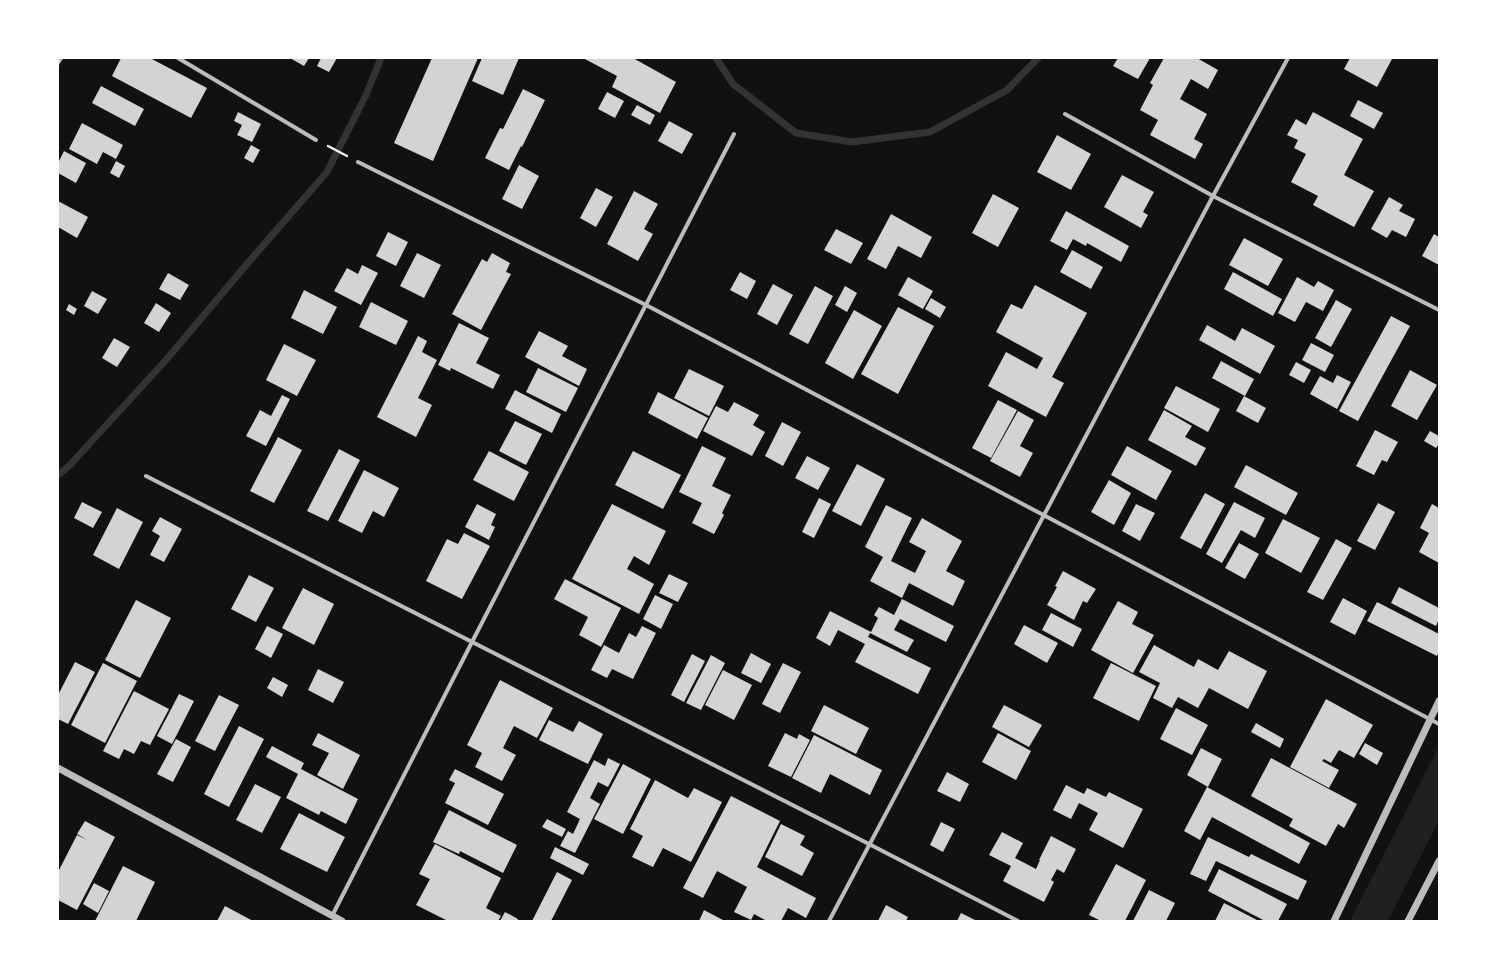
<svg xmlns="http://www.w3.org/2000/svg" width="1497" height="979" viewBox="0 0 1497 979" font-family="'PT Sans',sans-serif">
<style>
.green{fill:#202020}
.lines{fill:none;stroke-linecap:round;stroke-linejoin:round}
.stream{stroke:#333;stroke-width:7}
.building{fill:#d3d3d3}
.path{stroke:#f5f5f5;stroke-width:2.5}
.minor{stroke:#bcbcbc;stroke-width:4}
.tertiary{stroke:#bcbcbc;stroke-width:7}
</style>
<rect width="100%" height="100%" fill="#111"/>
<!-- green -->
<path class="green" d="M 1438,748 L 1439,748 L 1439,820 L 1388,921 L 1350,921 Z"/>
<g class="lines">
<!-- stream -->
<path class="stream" d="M 716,58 L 733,84 L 796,133 L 852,142 L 930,132 L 1007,90 L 1038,58
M 58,475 L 69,466 L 166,360 L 247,264 L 327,172 L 366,95 L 381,58"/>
</g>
<!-- building -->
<path class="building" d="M 121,58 L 150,58 L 207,88 L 191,118 L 112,76 Z
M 290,58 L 309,58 L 304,66 Z
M 321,58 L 337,58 L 329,72 L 317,66 Z
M 432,58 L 478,58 L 433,161 L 394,143 Z
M 482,58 L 519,58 L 503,95 L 472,81 Z
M 583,58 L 633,58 L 676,82 L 660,113 L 612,87 L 617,76 Z
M 1118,58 L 1150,58 L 1138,79 L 1113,66 Z
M 1164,58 L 1197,58 L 1218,70 L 1208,89 L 1191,79 L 1180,99 L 1207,114 L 1194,139 L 1203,144 L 1195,159 L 1150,135 L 1158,120 L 1140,110 L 1153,85 L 1150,83 Z
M 1350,58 L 1391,58 L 1392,59 L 1377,87 L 1344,69 Z
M 101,86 L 144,109 L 135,126 L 92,103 Z
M 523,89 L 545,100 L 522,147 L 521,146 L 509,170 L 485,158 L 500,128 L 503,129 Z
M 607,92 L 624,101 L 615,118 L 598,109 Z
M 1358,100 L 1383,113 L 1374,129 L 1350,116 Z
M 637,105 L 655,115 L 650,125 L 631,115 Z
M 238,112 L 261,124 L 252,142 L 237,135 L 242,125 L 234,121 Z
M 1313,112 L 1363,139 L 1344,175 L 1374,191 L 1354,227 L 1313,205 L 1318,196 L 1291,182 L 1306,154 L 1294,148 L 1298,140 L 1287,135 L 1296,119 L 1306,125 Z
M 669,121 L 693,134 L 682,154 L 658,141 Z
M 82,123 L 123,145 L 116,159 L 103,152 L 97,164 L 69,149 Z
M 1057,135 L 1091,154 L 1071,190 L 1037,172 Z
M 251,145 L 260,150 L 253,163 L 244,158 Z
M 64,151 L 86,163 L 76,183 L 58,173 L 58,163 Z
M 116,161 L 125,166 L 119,178 L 110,173 Z
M 519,165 L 539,176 L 522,209 L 502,199 Z
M 1122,175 L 1154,192 L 1143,212 L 1148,215 L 1141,228 L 1104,207 Z
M 596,188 L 613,197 L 596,227 L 580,218 Z
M 634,191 L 658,204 L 644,229 L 653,234 L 638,261 L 607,244 Z
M 993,194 L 1019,208 L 998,247 L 972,233 Z
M 1389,197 L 1403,205 L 1399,211 L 1415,219 L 1406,237 L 1392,230 L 1387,238 L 1371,229 Z
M 58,201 L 88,217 L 77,238 L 58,227 Z
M 1066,211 L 1129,246 L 1121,262 L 1087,243 L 1086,246 L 1073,239 L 1067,250 L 1050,241 Z
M 891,214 L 932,237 L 921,258 L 898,246 L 886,269 L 867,259 Z
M 836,229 L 863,243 L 851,264 L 824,250 Z
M 388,232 L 408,242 L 396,266 L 376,256 Z
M 1434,234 L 1439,237 L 1439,265 L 1422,256 Z
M 1244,238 L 1283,259 L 1268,286 L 1229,265 Z
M 1072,250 L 1103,267 L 1091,289 L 1060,272 Z
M 417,253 L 441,265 L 424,298 L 400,286 Z
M 492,253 L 510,263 L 506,272 L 511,274 L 481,330 L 452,314 L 482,259 L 487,262 Z
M 362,265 L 378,273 L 361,305 L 334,291 L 347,268 L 358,274 Z
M 740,272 L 756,281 L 747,299 L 730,290 Z
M 1233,272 L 1282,299 L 1273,316 L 1224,289 Z
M 168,273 L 189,285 L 180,300 L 159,289 Z
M 908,277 L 933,291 L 923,309 L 898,295 Z
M 1297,277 L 1314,287 L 1318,281 L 1334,290 L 1323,311 L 1306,302 L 1295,322 L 1278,313 Z
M 773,284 L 793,295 L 777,325 L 757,314 Z
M 1035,285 L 1087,313 L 1052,377 L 1064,383 L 1046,417 L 988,386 L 1006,352 L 1037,369 L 1043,358 L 996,332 L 1011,304 L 1022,309 Z
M 815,286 L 833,296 L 808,344 L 789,334 Z
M 845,286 L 857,293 L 847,312 L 835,305 Z
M 304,290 L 337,307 L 323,334 L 291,318 Z
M 92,291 L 107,299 L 98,314 L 84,306 Z
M 931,298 L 946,307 L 940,318 L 925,309 Z
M 1336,300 L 1352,309 L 1331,347 L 1315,338 Z
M 371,302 L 408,321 L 396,345 L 359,327 Z
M 156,303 L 171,313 L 159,332 L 144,323 Z
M 69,304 L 77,309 L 74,315 L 66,310 Z
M 898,307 L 934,326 L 898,394 L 861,374 Z
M 854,310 L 882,326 L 853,379 L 825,363 Z
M 1391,316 L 1410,326 L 1358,421 L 1339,411 Z
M 459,323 L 489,338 L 476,363 L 500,375 L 493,389 L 451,368 L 450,371 L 438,365 Z
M 1207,325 L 1235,341 L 1242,328 L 1275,346 L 1260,374 L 1199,340 Z
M 539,331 L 568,346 L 562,356 L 587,369 L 579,386 L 525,357 Z
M 418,336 L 427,341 L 422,352 L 437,360 L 418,398 L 432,405 L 416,437 L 377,417 Z
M 114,338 L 130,347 L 117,367 L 102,358 Z
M 1311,343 L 1334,355 L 1325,372 L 1302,360 Z
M 284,344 L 316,360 L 297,396 L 266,380 Z
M 1221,361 L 1254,379 L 1245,396 L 1212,378 Z
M 1296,362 L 1311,370 L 1304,383 L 1289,375 Z
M 538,368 L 578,388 L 566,412 L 526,392 Z
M 689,369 L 724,386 L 709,416 L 674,398 Z
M 1410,370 L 1437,385 L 1417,420 L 1391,406 Z
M 1337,375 L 1351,382 L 1337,409 L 1310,394 L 1320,376 L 1333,383 Z
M 1176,386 L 1220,409 L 1208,432 L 1164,408 Z
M 515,390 L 561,414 L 552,433 L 505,409 Z
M 658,392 L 708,418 L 697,439 L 648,413 Z
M 282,395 L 290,399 L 266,446 L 246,436 L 260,410 L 271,416 Z
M 1244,396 L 1266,408 L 1258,423 L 1236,411 Z
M 998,400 L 1017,410 L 991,458 L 972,448 Z
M 734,402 L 759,415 L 753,425 L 765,432 L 752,456 L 703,431 L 716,406 L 728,412 Z
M 1164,410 L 1192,426 L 1185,437 L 1206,448 L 1196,466 L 1148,440 Z
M 1018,411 L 1034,420 L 1020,446 L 1033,453 L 1020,477 L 990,461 Z
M 515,421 L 542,434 L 526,465 L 499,451 Z
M 782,422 L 801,432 L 783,466 L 765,456 Z
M 1375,430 L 1398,442 L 1387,462 L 1382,460 L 1374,475 L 1356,466 Z
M 1430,431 L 1439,436 L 1439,444 L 1436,448 L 1424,441 Z
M 278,437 L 302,450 L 274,503 L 250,491 Z
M 702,446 L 726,458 L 712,486 L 731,495 L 722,513 L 724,515 L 714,534 L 692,523 L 702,503 L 679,492 Z
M 1127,446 L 1172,471 L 1156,500 L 1111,475 Z
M 339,449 L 360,460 L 328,521 L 307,511 Z
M 489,451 L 529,472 L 514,501 L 473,480 Z
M 633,451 L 681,475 L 663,509 L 615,485 Z
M 807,456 L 830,468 L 818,490 L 795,478 Z
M 857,464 L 885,479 L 861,526 L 832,511 Z
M 1246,465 L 1298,493 L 1286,515 L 1234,487 Z
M 364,470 L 399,488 L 384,517 L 373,511 L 362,533 L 338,521 Z
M 1109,480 L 1131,493 L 1114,525 L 1091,512 Z
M 1205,493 L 1225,504 L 1201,549 L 1180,538 Z
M 819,498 L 831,504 L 814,538 L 802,532 Z
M 82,502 L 102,512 L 93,528 L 74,518 Z
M 1234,502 L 1265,518 L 1255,538 L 1241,530 L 1222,563 L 1206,554 Z
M 1378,503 L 1395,512 L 1375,550 L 1357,541 Z
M 477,504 L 496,514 L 491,525 L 495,527 L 489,540 L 465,527 Z
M 612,504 L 666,531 L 649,565 L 634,556 L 627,569 L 654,584 L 639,614 L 572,579 Z
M 1136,504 L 1155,513 L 1140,541 L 1122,531 Z
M 1432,504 L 1439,508 L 1439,563 L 1419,552 L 1429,533 L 1420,528 Z
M 886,505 L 912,518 L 891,561 L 915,573 L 926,551 L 909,542 L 922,518 L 962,541 L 946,571 L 965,581 L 953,606 L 909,583 L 902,598 L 870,581 L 883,557 L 865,547 Z
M 117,508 L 143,522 L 119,569 L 93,555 Z
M 160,517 L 182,529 L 164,562 L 150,555 L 160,536 L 152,531 Z
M 1283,519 L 1320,538 L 1301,573 L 1265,553 Z
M 464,533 L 490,546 L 462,599 L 426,581 L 447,539 L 458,544 Z
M 1336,539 L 1352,548 L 1323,600 L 1307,592 Z
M 1239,543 L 1259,554 L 1245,579 L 1225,568 Z
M 1063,571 L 1096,589 L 1087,603 L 1083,601 L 1074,620 L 1047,605 L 1057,587 L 1055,586 Z
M 669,574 L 688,583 L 678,602 L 659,593 Z
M 249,575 L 274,588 L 256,622 L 231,609 Z
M 565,579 L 621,608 L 601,647 L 579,635 L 588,617 L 554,599 Z
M 1399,587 L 1439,608 L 1439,619 L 1436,626 L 1391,603 Z
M 303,588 L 334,604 L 314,645 L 282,628 Z
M 655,595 L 673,604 L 661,629 L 643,619 Z
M 1343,598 L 1367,611 L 1355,635 L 1330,622 Z
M 902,599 L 954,626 L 946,642 L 900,619 L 894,630 L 914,640 L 907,652 L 870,633 L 868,637 L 931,668 L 918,694 L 855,662 L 865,644 L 838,630 L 830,646 L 816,638 L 830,611 L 871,632 L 878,618 L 874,615 L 879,607 L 894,615 Z
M 136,600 L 171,618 L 140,678 L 105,660 Z
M 1118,601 L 1138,612 L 1132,624 L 1154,635 L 1133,673 L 1091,650 Z
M 1377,602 L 1439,634 L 1439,651 L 1437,656 L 1367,621 Z
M 1051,613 L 1082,629 L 1073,647 L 1042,630 Z
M 1024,625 L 1058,643 L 1047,663 L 1014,644 Z
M 267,626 L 283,634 L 271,658 L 255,649 Z
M 642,626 L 656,633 L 633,679 L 612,669 L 607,678 L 591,670 L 604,645 L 619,653 L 629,633 L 636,637 Z
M 1154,645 L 1194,667 L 1198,659 L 1218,670 L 1229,651 L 1267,671 L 1248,709 L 1209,688 L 1198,708 L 1178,697 L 1172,708 L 1153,698 L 1160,683 L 1139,672 Z
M 751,653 L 771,664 L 761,683 L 741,673 Z
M 692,654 L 705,661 L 684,702 L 671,695 Z
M 711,655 L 725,663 L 701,710 L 686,703 Z
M 75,662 L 95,672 L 68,724 L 58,719 L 58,695 Z
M 103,663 L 137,681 L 105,743 L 71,725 Z
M 783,663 L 801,672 L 780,713 L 762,704 Z
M 1111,663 L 1156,686 L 1139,721 L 1093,698 Z
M 318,669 L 344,682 L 333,703 L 308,690 Z
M 723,670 L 752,685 L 734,720 L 705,705 Z
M 273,677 L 288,685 L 282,697 L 267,688 Z
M 500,680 L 553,708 L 537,738 L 514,726 L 503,748 L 516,755 L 502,781 L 475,767 L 482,753 L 467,745 Z
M 134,691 L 169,709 L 150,745 L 141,741 L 134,754 L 124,749 L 119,759 L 103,751 Z
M 179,694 L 194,701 L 172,744 L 157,736 Z
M 219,695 L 239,705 L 215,751 L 195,741 Z
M 1326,699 L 1373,725 L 1354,758 L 1339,750 L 1331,763 L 1324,759 L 1322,761 L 1339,770 L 1329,788 L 1290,767 Z
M 824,705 L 869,728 L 856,754 L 811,731 Z
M 1004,705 L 1042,725 L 1029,747 L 992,727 Z
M 1176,708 L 1208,725 L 1192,755 L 1160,739 Z
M 549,720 L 573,732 L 579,721 L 603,734 L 588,764 L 539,740 Z
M 1256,723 L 1284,739 L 1280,748 L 1251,732 Z
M 239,726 L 264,739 L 229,807 L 204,794 Z
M 318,733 L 360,755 L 343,789 L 317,775 L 329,753 L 312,745 Z
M 785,733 L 797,739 L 799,734 L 810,740 L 791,777 L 768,766 Z
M 998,733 L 1031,751 L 1016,780 L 982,762 Z
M 814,735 L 882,770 L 870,795 L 830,774 L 821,793 L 792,778 Z
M 176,739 L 191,747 L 173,782 L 157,774 Z
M 1365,743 L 1383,753 L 1377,765 L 1359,754 Z
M 272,746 L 304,763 L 301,769 L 358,799 L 346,824 L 321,811 L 319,815 L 286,798 L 298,774 L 266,757 Z
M 1201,748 L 1222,759 L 1208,787 L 1187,775 Z
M 608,758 L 620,764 L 608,787 L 598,782 L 590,798 L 600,804 L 575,853 L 560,846 L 568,831 L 573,834 L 580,819 L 567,812 L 594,760 L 605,766 Z
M 1271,758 L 1357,804 L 1344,828 L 1338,824 L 1326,846 L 1289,826 L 1293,819 L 1251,796 Z
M 623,764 L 651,779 L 623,834 L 594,819 Z
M 455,769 L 504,794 L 488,825 L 445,803 L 455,783 L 449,780 Z
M 947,772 L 969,784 L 960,802 L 937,791 Z
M 655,780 L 688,798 L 694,788 L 722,802 L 691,862 L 663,848 L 653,867 L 632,857 L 643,836 L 630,829 Z
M 255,784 L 281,797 L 262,833 L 236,820 Z
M 1066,785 L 1084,794 L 1087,788 L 1106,797 L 1109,792 L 1143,809 L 1123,848 L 1089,830 L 1098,813 L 1079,803 L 1071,819 L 1053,810 Z
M 1207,787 L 1310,843 L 1299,864 L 1212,817 L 1200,840 L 1184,831 Z
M 731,796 L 780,821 L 757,867 L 816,898 L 806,918 L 788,908 L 781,921 L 767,921 L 754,914 L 751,920 L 734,912 L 747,887 L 717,871 L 703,898 L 683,888 Z
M 449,810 L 517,845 L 503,873 L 460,851 L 459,854 L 433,842 Z
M 299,813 L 345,837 L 327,872 L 280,849 Z
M 547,819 L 566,829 L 562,837 L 542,827 Z
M 85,821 L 115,837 L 77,910 L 58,900 L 58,872 L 77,835 L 87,840 L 77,834 Z
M 941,822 L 955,829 L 943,852 L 930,845 Z
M 781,824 L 805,836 L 800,845 L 814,853 L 802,876 L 765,857 Z
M 1002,832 L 1023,843 L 1015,858 L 1036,869 L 1040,860 L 1039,860 L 1051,836 L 1076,849 L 1064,873 L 1057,869 L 1051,880 L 1054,882 L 1044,902 L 1003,881 L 1011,866 L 989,855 Z
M 1208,837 L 1249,857 L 1251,854 L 1307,881 L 1298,900 L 1216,861 L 1206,881 L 1190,874 Z
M 435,844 L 501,878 L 486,908 L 501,916 L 498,921 L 448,921 L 416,905 L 430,879 L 419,874 Z
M 555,847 L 589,864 L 583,875 L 550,858 Z
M 1116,864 L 1146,880 L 1125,921 L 1101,921 L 1089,915 Z
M 123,866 L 155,882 L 136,921 L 95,921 Z
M 1219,869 L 1287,904 L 1278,921 L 1265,921 L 1208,891 Z
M 557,872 L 572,880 L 551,921 L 532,921 Z
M 94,883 L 109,891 L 98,913 L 83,904 Z
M 1149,890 L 1175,903 L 1166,921 L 1133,921 Z
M 1224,903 L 1259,921 L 1215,921 Z
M 886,905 L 908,917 L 906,921 L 878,921 Z
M 225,906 L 253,921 L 217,921 Z
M 704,910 L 721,919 L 725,921 L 699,921 Z
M 505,912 L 518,919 L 517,921 L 500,921 Z
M 961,913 L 977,921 L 957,921 Z"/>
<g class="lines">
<!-- path -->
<path class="path" d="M 328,146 L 347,156"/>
<!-- minor -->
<path class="minor" d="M 178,58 L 316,140
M 58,63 L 61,58
M 1065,114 L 1213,196 L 1439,310
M 358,162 L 646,305 L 1439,724
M 146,476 L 869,844 L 1018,921
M 332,916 L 472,642 L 734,134
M 829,921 L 1213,196 L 1288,58"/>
<!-- tertiary -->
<path class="tertiary" d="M 58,768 L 342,921
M 1334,921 L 1439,701
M 1408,921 L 1439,861"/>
</g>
<!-- border -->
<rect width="1497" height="979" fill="none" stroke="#ffffff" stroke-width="118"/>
</svg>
